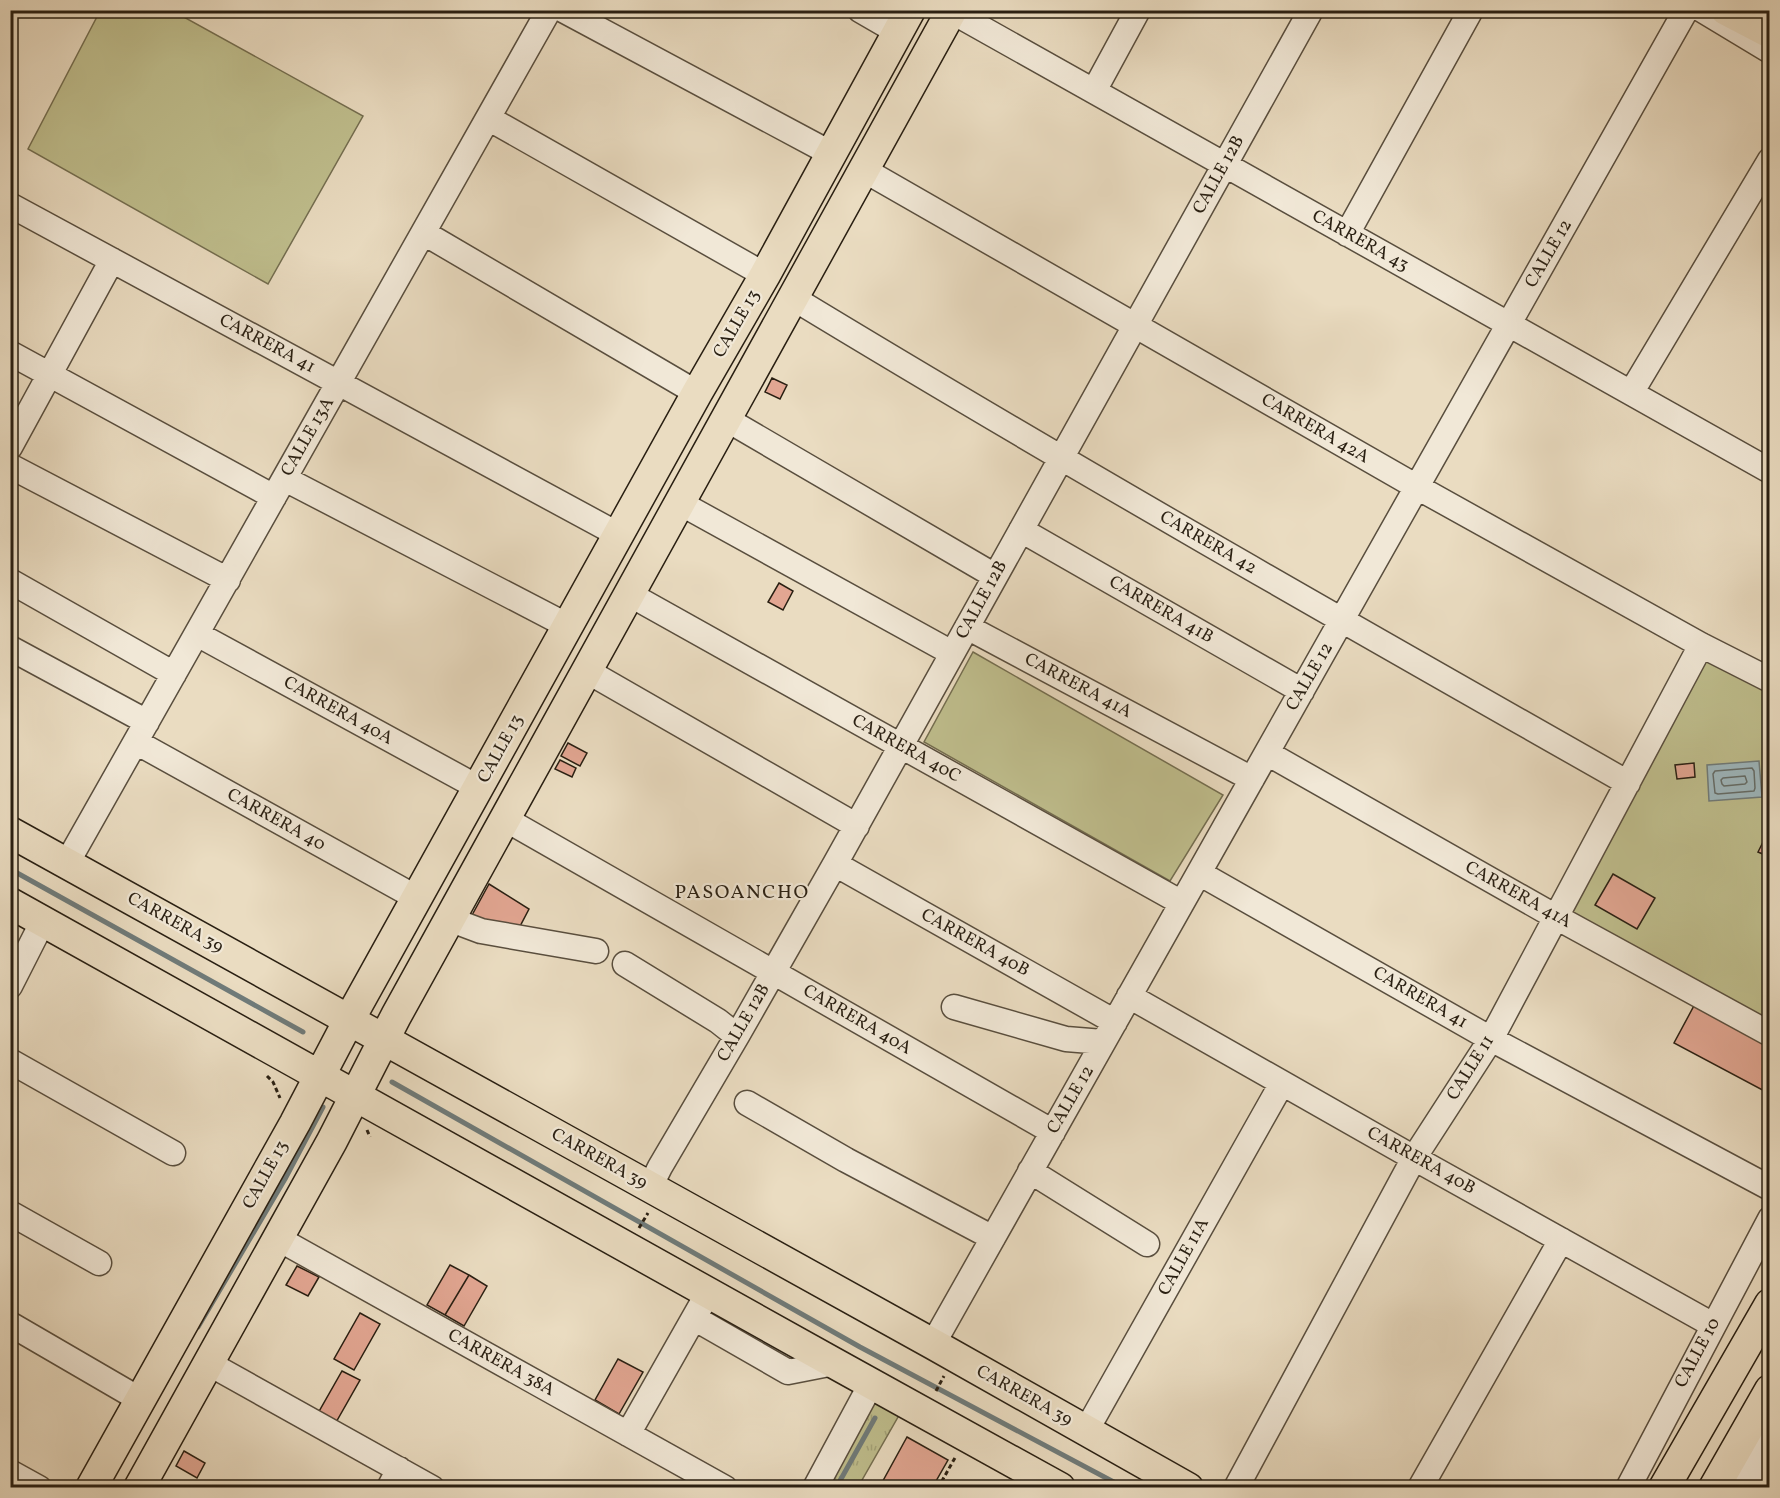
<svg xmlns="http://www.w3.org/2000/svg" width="1780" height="1498" viewBox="0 0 1780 1498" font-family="Vollkorn,serif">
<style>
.park{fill:url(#park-tufts);stroke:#746e50;stroke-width:1.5}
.garden{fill:#bfbe8d;stroke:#746e50;stroke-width:1.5}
.water{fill:#9eb8bf;stroke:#6f7b7a;stroke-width:1.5}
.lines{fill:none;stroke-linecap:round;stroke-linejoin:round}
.shore{stroke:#646c68;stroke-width:1.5}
.stream{stroke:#6f7b7a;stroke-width:5}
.building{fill:#e2a692;stroke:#291f12;stroke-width:1.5}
.minor-casing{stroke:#594e3e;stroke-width:27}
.major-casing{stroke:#291f12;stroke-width:33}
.path{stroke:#291f12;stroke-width:3;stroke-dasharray:4.5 3;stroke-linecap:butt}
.minor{stroke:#f1e8d7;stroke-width:24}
.major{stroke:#eadcc1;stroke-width:30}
.labels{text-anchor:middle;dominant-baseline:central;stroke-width:4.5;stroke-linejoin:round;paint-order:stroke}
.street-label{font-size:18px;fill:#291f12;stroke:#f1e8d7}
.neighbourhood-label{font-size:20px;letter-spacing:1.5px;fill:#291f12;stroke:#f1e8d7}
</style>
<defs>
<pattern id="park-tufts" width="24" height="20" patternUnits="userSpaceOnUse" patternTransform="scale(1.5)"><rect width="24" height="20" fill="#bfbe8d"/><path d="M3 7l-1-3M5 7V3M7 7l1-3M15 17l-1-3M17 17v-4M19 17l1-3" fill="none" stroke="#a4a379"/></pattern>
</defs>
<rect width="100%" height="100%" fill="#eadcc1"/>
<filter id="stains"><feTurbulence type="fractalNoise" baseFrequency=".00333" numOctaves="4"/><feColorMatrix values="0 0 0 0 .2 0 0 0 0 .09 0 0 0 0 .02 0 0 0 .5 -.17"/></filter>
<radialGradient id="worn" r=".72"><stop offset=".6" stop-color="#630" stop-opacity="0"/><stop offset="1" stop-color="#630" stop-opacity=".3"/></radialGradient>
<!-- park -->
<path class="park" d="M 871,1384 L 906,1403 L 858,1487 L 815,1488 Z"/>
<!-- garden -->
<path class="garden" d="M 100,11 L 173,11 L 363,116 L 268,284 L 28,149 Z
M 1701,645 L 1769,680 L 1769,1034 L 1556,917 Z
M 973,652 L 1223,795 L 1170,881 L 924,742 Z"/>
<!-- water -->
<path class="water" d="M 1759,761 L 1762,797 L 1709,801 L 1707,765 Z"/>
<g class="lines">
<!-- shore -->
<path class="shore" d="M 1752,768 L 1754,771 L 1755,788 L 1754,791 L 1718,794 L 1715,793 L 1713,774 L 1715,771 Z
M 1745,776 L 1747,782 L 1745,784 L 1724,786 L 1722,784 L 1721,780 L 1723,778 Z"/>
<!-- stream -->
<path class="stream" d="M 10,869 L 303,1032
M 392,1082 L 860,1347 L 1125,1488
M 198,1327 L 285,1179 L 323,1107
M 836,1488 L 875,1418"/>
</g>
<!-- building -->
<path class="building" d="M 772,378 L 787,385 L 780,399 L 765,392 Z
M 779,583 L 793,591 L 783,610 L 768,602 Z
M 568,743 L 587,753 L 580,766 L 561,756 Z
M 560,760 L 576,768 L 572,777 L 555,769 Z
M 1694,763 L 1695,777 L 1677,779 L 1675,765 Z
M 1770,828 L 1770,857 L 1758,852 Z
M 1613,874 L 1655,898 L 1637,929 L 1595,905 Z
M 489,884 L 529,909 L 518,930 L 471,917 Z
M 1696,1002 L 1770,1041 L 1770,1094 L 1674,1043 Z
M 450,1265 L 469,1275 L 445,1315 L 427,1305 Z
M 297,1266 L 319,1277 L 308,1296 L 286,1285 Z
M 469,1275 L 487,1286 L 464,1326 L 445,1315 Z
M 360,1313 L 380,1324 L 354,1370 L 334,1359 Z
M 618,1359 L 643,1372 L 619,1414 L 595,1400 Z
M 342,1371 L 360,1380 L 335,1424 L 317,1415 Z
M 907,1437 L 948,1460 L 932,1488 L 879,1488 Z
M 184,1451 L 205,1463 L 197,1478 L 176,1466 Z"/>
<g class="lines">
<defs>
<path id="minor" d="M 563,10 L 832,154
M 860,10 L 898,32
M 1702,10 L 1770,51
M 951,11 L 1770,471
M 1094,91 L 1138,10
M 488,118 L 765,275
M 864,170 L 1417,487 L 1701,645 L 1770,680
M 10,205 L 619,535
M 424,233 L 697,393
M 1347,234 L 1471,10
M 793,298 C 1068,465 1348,624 1628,783
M 10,353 L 274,497
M 1631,393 L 1770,160
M 726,419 L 995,576
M 10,447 L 112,260
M 10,466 L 228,580
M 285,479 L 568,626
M 680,503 L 952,653
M 1021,530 L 1302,691
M 10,581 L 174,674
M 629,594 L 1182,903
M 967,627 L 1252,779
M 197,634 L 479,788
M 10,648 L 147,722
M 587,671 L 857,826
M 136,742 L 417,898
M 1267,753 L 1556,917 L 1770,1034
M 505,819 L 1053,1132
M 67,863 L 549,10
M 835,864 L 1115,1022
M 1199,873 L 1491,1039 L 1770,1188
M 449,919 L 481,931 L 596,951
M 625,964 L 718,1021 L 737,1036
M 10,986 L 43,921
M 1129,996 L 1414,1158 L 1713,1325
M 954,1007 L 1066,1039 L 1103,1042
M 10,1061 L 173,1153
M 747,1103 L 846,1160 L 993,1238
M 1030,1171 L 1147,1244
M 650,1187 L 660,1167 L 737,1036 L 835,864 L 1311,10
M 10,1213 L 99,1263
M 277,1238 L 725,1488
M 694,1318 L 788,1372 L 834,1363
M 10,1324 L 139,1399
M 933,1344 L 1686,10
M 208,1363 L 432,1488
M 1086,1431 L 1282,1083
M 628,1434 L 708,1293
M 10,1472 L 39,1488
M 389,1488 L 399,1469
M 815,1488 L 871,1384
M 1236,1488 L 1414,1158 L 1491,1039 L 1701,645
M 1420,1488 L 1561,1240
M 1628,1488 L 1770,1219
M 1743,1488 L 1770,1440"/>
<path id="major" d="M 1726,10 L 1770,33
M 10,832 L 933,1344 L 1188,1488
M 10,903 L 834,1363 L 1060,1488
M 91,1488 L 295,1123 L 349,1020 L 697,393 L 765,275 L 910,10
M 139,1488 L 332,1141 L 396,1016 L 952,10
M 1664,1488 L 1770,1304
M 1714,1488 L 1770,1390"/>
</defs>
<!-- minor casing -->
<use href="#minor" class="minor-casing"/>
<!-- major casing -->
<use href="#major" class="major-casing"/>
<!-- path -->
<path class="path" d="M 267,1076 L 273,1082 L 280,1098
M 367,1130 L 370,1137
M 639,1228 L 648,1213
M 936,1391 L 944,1376
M 938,1488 L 956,1456"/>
<!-- minor -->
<use href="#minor" class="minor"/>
<!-- major -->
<use href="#major" class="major"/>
</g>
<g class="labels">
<!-- street labels -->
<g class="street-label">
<text transform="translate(1219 175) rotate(-61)">CALLE 12B</text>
<text transform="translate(1360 241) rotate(29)">CARRERA 43</text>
<text transform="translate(1549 254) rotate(-60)">CALLE 12</text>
<text transform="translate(737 324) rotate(-60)">CALLE 13</text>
<text transform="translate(267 344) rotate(28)">CARRERA 41</text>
<text transform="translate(1315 429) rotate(30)">CARRERA 42A</text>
<text transform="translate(308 437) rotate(-60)">CALLE 13A</text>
<text transform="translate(1208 543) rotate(30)">CARRERA 42</text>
<text transform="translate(982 600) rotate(-61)">CALLE 12B</text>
<text transform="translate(1161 610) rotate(30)">CARRERA 41B</text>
<text transform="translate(1310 677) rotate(-60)">CALLE 12</text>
<text transform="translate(1078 686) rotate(28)">CARRERA 41A</text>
<text transform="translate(338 711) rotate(29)">CARRERA 40A</text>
<text transform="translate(501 749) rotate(-61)">CALLE 13</text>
<text transform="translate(906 749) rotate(29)">CARRERA 40C</text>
<text transform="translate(276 820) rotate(29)">CARRERA 40</text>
<text transform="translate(1518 895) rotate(29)">CARRERA 41A</text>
<text transform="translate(175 923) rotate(29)">CARRERA 39</text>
<text transform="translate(975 943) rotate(29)">CARRERA 40B</text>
<text transform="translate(1420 998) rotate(30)">CARRERA 41</text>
<text transform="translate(857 1020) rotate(30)">CARRERA 40A</text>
<text transform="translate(744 1023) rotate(-60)">CALLE 12B</text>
<text transform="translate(1471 1068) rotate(-58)">CALLE 11</text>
<text transform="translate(1071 1100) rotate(-60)">CALLE 12</text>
<text transform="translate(599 1159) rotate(29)">CARRERA 39</text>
<text transform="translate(1421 1161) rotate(29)">CARRERA 40B</text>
<text transform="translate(266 1175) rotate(-61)">CALLE 13</text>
<text transform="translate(1184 1257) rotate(-61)">CALLE 11A</text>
<text transform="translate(1698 1353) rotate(-62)">CALLE 10</text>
<text transform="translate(501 1363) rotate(29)">CARRERA 38A</text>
<text transform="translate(1024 1396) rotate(29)">CARRERA 39</text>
</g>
<!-- neighbourhood labels -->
<g class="neighbourhood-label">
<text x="742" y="893">PASOANCHO</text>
</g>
</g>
<!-- margin -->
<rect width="1780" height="1498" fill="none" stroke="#eadcc1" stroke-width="36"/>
<rect x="12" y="12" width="1756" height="1474" fill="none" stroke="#291f12" stroke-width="3"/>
<rect x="18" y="18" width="1744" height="1462" fill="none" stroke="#291f12" stroke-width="1.5"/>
<rect width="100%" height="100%" filter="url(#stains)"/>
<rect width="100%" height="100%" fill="url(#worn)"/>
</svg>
